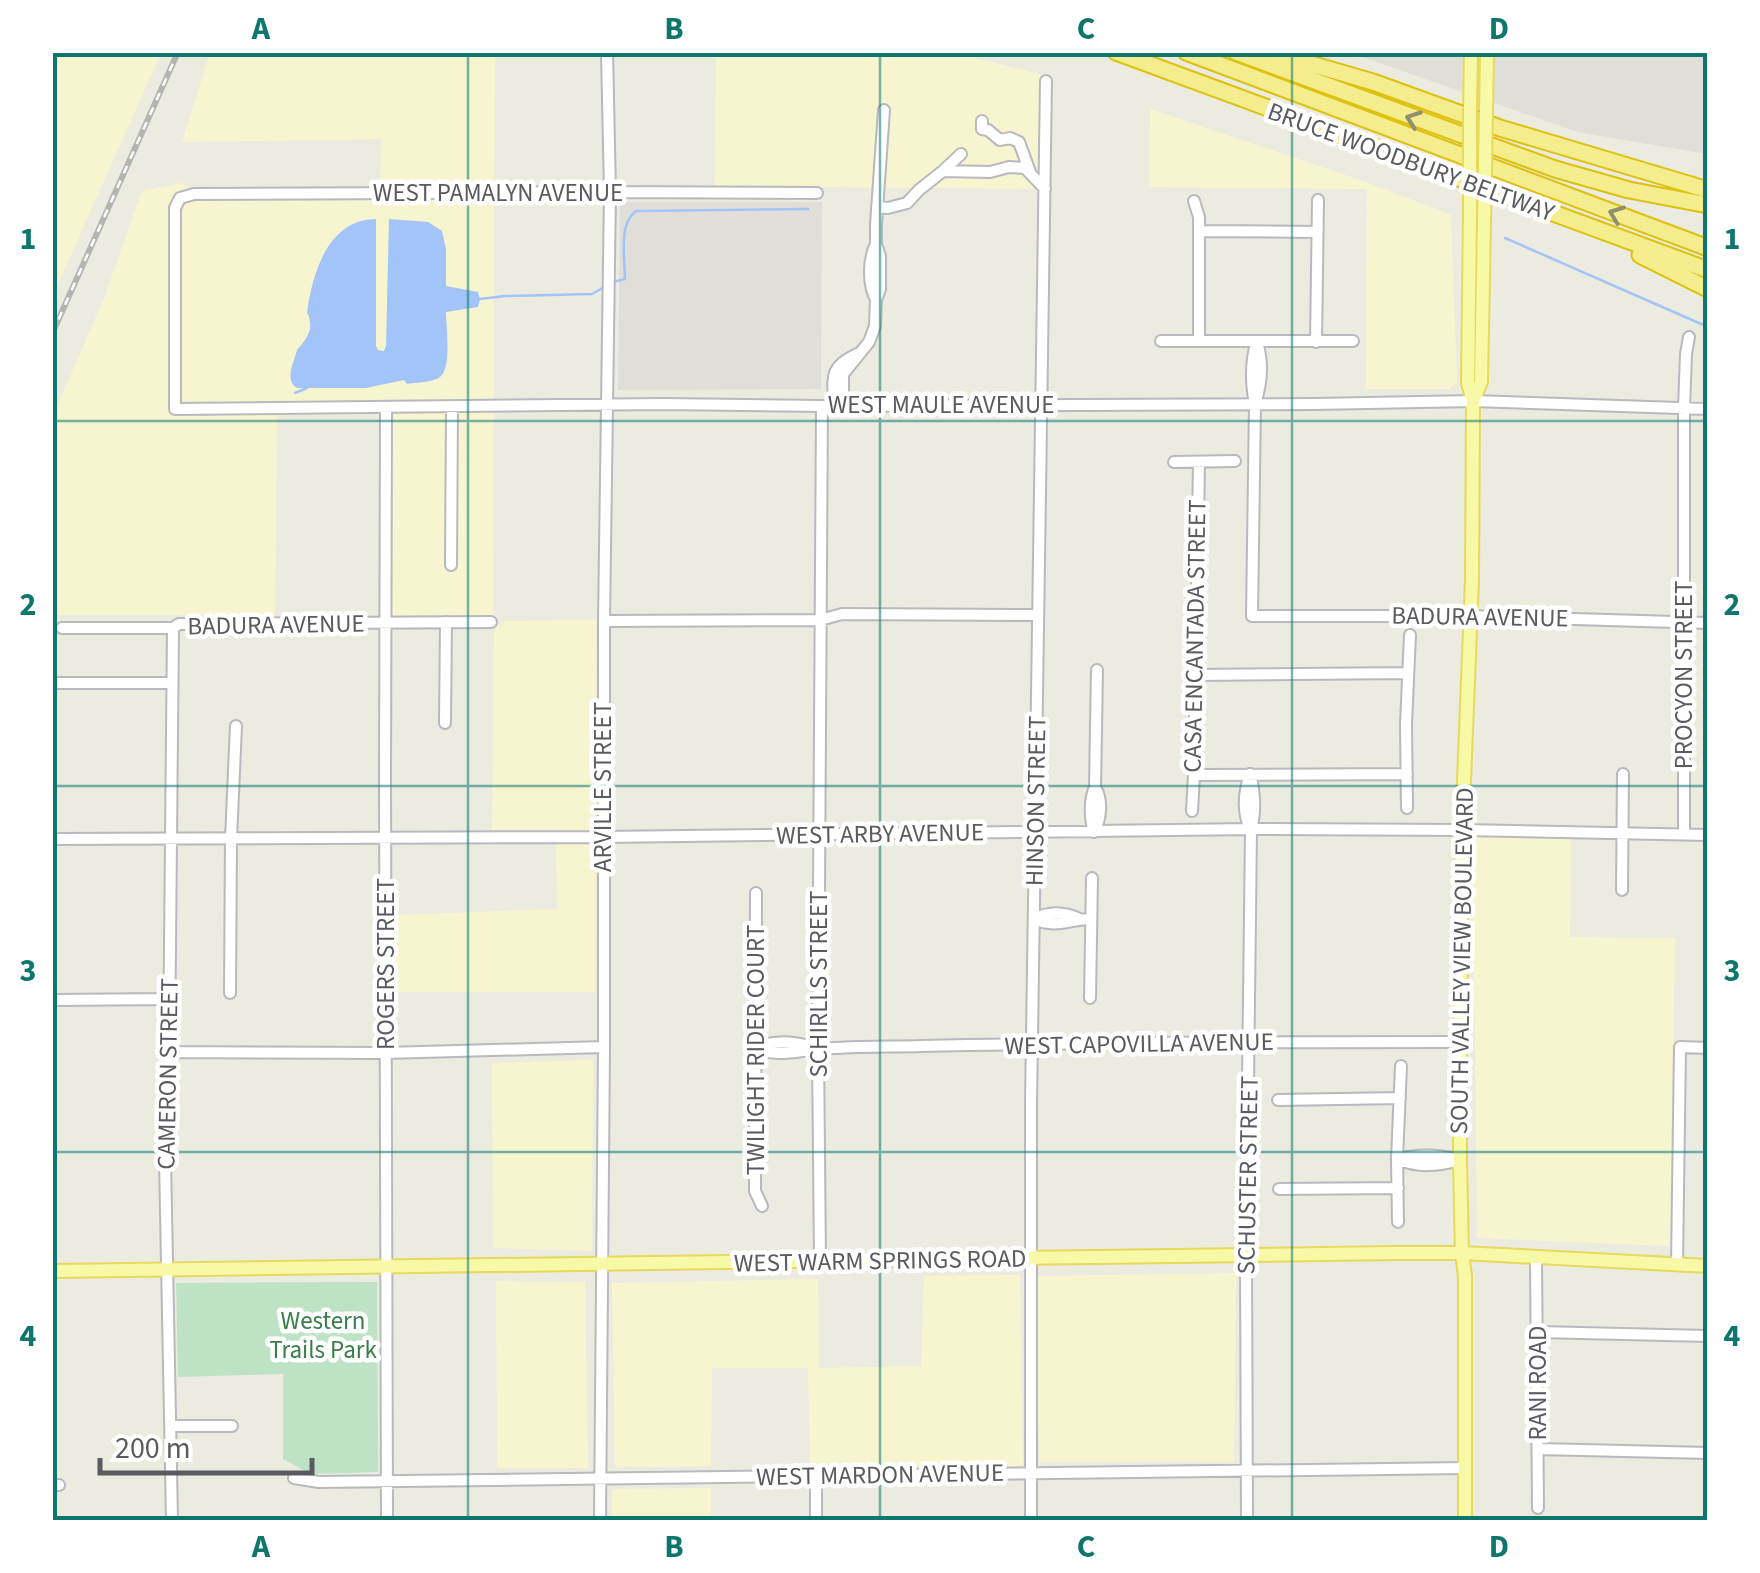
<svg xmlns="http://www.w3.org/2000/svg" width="1760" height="1573" viewBox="0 0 1760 1573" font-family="'Source Sans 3',sans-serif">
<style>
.industrial{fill:#dfded8}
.green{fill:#bee2c4}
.sand{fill:#f7f5d0}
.water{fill:#a3c4f9}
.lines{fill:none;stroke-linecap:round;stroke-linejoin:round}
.stream{stroke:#a3c4f9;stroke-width:2.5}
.minor-casing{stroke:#b8b9be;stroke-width:14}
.major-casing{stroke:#e7d95d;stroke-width:16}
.highway-casing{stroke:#ddc10f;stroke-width:19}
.minor{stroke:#fff;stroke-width:10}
.major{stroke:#f8f9a7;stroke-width:12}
.highway{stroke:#f5ed8d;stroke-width:15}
.rail-casing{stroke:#b3b4b4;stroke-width:6}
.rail{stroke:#fff;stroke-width:2.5;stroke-dasharray:8;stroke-linecap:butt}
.major-bridge-casing{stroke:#e7d95d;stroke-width:16;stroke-linecap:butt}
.major-bridge{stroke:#f8f9a7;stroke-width:12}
.oneway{stroke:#908e70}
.grid{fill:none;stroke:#0f766e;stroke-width:2.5;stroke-opacity:0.55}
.labels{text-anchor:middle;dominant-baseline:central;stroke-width:9;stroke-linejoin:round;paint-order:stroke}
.street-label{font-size:25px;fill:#595b60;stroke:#fff}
.park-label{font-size:25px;fill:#397f49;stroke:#fff}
.neatline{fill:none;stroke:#0f766e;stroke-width:4}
.grid-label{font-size:32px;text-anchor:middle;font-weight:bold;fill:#0f766e}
</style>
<rect width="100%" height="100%" fill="#ebebe0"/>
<!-- industrial -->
<path class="industrial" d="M 1351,53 L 1707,53 L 1707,154 L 1578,132 Z
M 620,202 L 822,202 L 821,389 L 618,390 Z"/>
<!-- green -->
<path class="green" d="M 377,1282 L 378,1472 L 311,1474 L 283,1459 L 283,1374 L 178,1377 L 176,1283 Z"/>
<!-- sand -->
<path class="sand" d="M 53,52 L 161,53 L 53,295 L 52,53 Z
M 210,53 L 495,53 L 493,615 L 380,616 L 380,414 L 277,415 L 275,615 L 53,615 L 53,416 L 104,298 L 142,191 L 180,183 L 193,189 L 380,186 L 381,139 L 182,142 Z
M 716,53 L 956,53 L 1043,75 L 1041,189 L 715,186 Z
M 1150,109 L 1366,182 L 1451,215 L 1457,383 L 1449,389 L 1366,389 L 1367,189 L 1149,187 Z
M 596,620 L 595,992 L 395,992 L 394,915 L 557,909 L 556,844 L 492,844 L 494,628 L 505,621 Z
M 1473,836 L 1571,839 L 1570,937 L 1675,938 L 1670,1246 L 1477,1238 Z
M 593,1060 L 592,1251 L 493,1248 L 492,1063 Z
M 1236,1273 L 1234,1462 L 1039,1462 L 1037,1276 Z
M 1020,1275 L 1023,1466 L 810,1467 L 808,1368 L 712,1368 L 711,1466 L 615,1467 L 612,1283 L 818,1279 L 819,1368 L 921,1366 L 924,1276 Z
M 496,1281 L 585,1282 L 588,1468 L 497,1468 Z
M 711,1488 L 711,1520 L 612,1520 L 612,1489 Z"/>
<!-- water -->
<path class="water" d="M 376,219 L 376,346 L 378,350 L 384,351 L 386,346 L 389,219 L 428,222 L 442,231 L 446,249 L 446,286 L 478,292 L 480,299 L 478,307 L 446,312 C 446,327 452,368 440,377 C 432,383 417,382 407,384 L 404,380 L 366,388 L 297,388 C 284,380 294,362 297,350 C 303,343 312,333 310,322 C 308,307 306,322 308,306 C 314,269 330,219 376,219 Z"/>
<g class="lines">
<!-- stream -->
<path class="stream" d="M 1505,238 L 1708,327
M 613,282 L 625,279 C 625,258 618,224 636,211 L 808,209
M 480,299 L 505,296 L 592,294 L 606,286
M 295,393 L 307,388"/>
<defs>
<path id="minor" d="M 982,121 L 982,129 L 988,130 L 1000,140 L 1010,138 L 1019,142 L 1030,172
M 944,170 L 961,154
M 817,193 L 610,192 L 194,194 L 180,198 L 175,208 L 175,409 L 664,404 L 822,406 L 1315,404 L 1473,401 L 1708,409
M 1194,201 L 1199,217 L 1199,340
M 877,207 L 888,208 L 907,203 L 919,190 L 943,171 L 990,172 L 1009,167 L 1025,168 L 1045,189
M 1199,231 L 1317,232
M 876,300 C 868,284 868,260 876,244
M 1161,341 L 1353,341
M 1257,341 C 1250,362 1251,383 1255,404 L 1252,616 L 1470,616 L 1708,623
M 1316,342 L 1318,200
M 1255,403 C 1262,383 1263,362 1257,342
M 834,406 C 833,377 829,367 857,354
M 843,406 L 843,374 L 869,342 L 875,326 L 876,300 L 880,289 L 880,256 L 876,244 L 876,225 L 884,110
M 386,408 L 385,779 L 387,1520
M 1174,462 L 1235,461
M 451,565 L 452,407
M 604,621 L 820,620 L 842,614 L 1038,615
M 62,628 L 173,628 L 179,624 L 491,622
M 1196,675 L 1408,673
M 52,683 L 172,683
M 445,723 L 446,622
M 1194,775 L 1407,774
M 1407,808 L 1406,724 L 1410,635
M 1192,811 L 1194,775 L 1199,462
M 1250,829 C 1242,811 1244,792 1250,774
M 1094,832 C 1090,819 1089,800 1095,787 L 1097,670
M 1094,832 C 1101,819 1103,800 1095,787
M 1684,834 L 1684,408 L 1686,354 L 1689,337
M 52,839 L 603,837 L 1251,829 L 1462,830 L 1708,835
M 1622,890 L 1623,774
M 756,893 L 755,1191 L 762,1206
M 1034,919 C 1056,929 1070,919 1091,919
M 1034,919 C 1049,911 1065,912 1080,919
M 230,993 L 231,839 L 236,726
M 1090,998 L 1092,878
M 52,1000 L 169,999
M 756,1047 C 776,1040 797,1041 817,1049
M 755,1048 C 778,1058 799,1050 822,1049 C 855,1046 888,1047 921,1046 C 1101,1042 1280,1042 1460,1042
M 169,1052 L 386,1053 L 604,1047
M 1278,1100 L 1400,1098
M 1397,1159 C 1418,1168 1438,1166 1460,1160
M 1397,1159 C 1418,1154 1438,1154 1459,1160
M 1279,1189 L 1398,1188
M 1398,1222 L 1397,1159 L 1401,1066
M 1536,1258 L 1538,1508
M 820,1262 L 818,1049 L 822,406
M 1677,1265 L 1680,1047 L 1708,1048
M 1538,1332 L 1708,1336
M 172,1426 L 232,1426
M 1538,1449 L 1708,1453
M 816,1476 L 816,1520
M 294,1478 L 319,1482 L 1465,1468
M 52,1485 L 59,1485
M 172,1520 L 164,1107 L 169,1052 L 173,628
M 600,1520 L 604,1047 L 604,621 L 610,192 L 607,52
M 1031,1520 L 1031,1105 L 1046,81
M 1247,1520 L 1246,1255 L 1251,829 C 1256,811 1255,793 1250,774"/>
<path id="major" d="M 1470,108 L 1471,52
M 1486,112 L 1487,52
M 1473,401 L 1481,382 L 1484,223
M 52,1271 L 1396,1253 L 1462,1253 L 1708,1266
M 1465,1520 L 1465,1276 L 1462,1253 L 1460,1160 L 1460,1042 L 1462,830 L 1472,581 L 1473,401 L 1468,383 L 1470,217"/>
<path id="highway" d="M 1116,52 L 1708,270
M 1186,52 L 1708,248
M 1236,52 L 1555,169 L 1629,190 L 1708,205
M 1270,52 L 1373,82 L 1500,128 L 1708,190
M 1640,255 L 1708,289"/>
</defs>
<!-- minor casing -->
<use href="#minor" class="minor-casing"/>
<!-- major casing -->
<use href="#major" class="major-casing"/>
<!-- highway casing -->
<use href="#highway" class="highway-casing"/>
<!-- minor -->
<use href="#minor" class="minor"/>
<!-- major -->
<use href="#major" class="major"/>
<!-- highway -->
<use href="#highway" class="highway"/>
<defs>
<path id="rail" d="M 52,334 L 178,52"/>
</defs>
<!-- rail casing -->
<use href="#rail" class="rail-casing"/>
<!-- rail -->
<use href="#rail" class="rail"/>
<defs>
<path id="major-bridge" d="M 1470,217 L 1470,108
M 1484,223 L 1486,112"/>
</defs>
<!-- major-bridge casing -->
<use href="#major-bridge" class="major-bridge-casing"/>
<!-- major-bridge -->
<use href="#major-bridge" class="major-bridge"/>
</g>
<!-- one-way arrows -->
<defs><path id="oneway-chevron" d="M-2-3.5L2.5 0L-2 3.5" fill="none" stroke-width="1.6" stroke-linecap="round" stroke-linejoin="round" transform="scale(2.5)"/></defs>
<g class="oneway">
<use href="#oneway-chevron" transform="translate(1413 119) rotate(-160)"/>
<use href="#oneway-chevron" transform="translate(1616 214) rotate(-159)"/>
</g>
<!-- grid -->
<path class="grid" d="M 468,52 L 468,1520M 880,52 L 880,1520M 1292,52 L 1292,1520M 52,421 L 1708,421M 52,786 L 1708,786M 52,1152 L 1708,1152"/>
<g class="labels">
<!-- street labels -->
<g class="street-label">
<text transform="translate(1411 162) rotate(20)">BRUCE WOODBURY BELTWAY</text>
<text x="498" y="193">WEST PAMALYN AVENUE</text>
<text x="941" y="405">WEST MAULE AVENUE</text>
<text transform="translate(1480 617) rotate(1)">BADURA AVENUE</text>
<text transform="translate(276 625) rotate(-1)">BADURA AVENUE</text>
<text transform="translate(1195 636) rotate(-89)">CASA ENCANTADA STREET</text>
<text transform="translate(1684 675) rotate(-90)">PROCYON STREET</text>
<text transform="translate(603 787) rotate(-90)">ARVILLE STREET</text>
<text transform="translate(1036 801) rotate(-89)">HINSON STREET</text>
<text transform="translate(880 834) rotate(-1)">WEST ARBY AVENUE</text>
<text transform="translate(1462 961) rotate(-89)">SOUTH VALLEY VIEW BOULEVARD</text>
<text transform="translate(386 964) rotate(-90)">ROGERS STREET</text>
<text transform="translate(819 984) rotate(-90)">SCHIRLLS STREET</text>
<text transform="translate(1139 1044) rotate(-1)">WEST CAPOVILLA AVENUE</text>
<text transform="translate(756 1050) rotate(-90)">TWILIGHT RIDER COURT</text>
<text transform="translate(168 1074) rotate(-89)">CAMERON STREET</text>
<text transform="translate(1248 1175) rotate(-89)">SCHUSTER STREET</text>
<text transform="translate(880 1261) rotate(-1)">WEST WARM SPRINGS ROAD</text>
<text transform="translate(1538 1383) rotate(-90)">RANI ROAD</text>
<text transform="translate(880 1475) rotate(-1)">WEST MARDON AVENUE</text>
</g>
<!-- park labels -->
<g class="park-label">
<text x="323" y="1321">Western<tspan x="323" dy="29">Trails Park</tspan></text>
</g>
</g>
<!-- border -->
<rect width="1760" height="1573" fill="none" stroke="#ffffff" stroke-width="110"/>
<!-- scale -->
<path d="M100 1458v15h212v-15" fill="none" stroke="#595b60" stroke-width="5"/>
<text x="115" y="1458" font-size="30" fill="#595b60" stroke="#ffffff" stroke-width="8" paint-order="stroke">200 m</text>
<rect x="55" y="55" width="1650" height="1463" class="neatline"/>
<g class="grid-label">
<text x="261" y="39">A</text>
<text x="674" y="39">B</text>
<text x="1086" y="39">C</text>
<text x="1499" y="39">D</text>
<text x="28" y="249">1</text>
<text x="1732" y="249">1</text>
<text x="28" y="615">2</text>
<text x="1732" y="615">2</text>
<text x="28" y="981">3</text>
<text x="1732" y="981">3</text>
<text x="28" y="1346">4</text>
<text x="1732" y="1346">4</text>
<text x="261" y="1557">A</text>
<text x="674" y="1557">B</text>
<text x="1086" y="1557">C</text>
<text x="1499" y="1557">D</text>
</g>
</svg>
